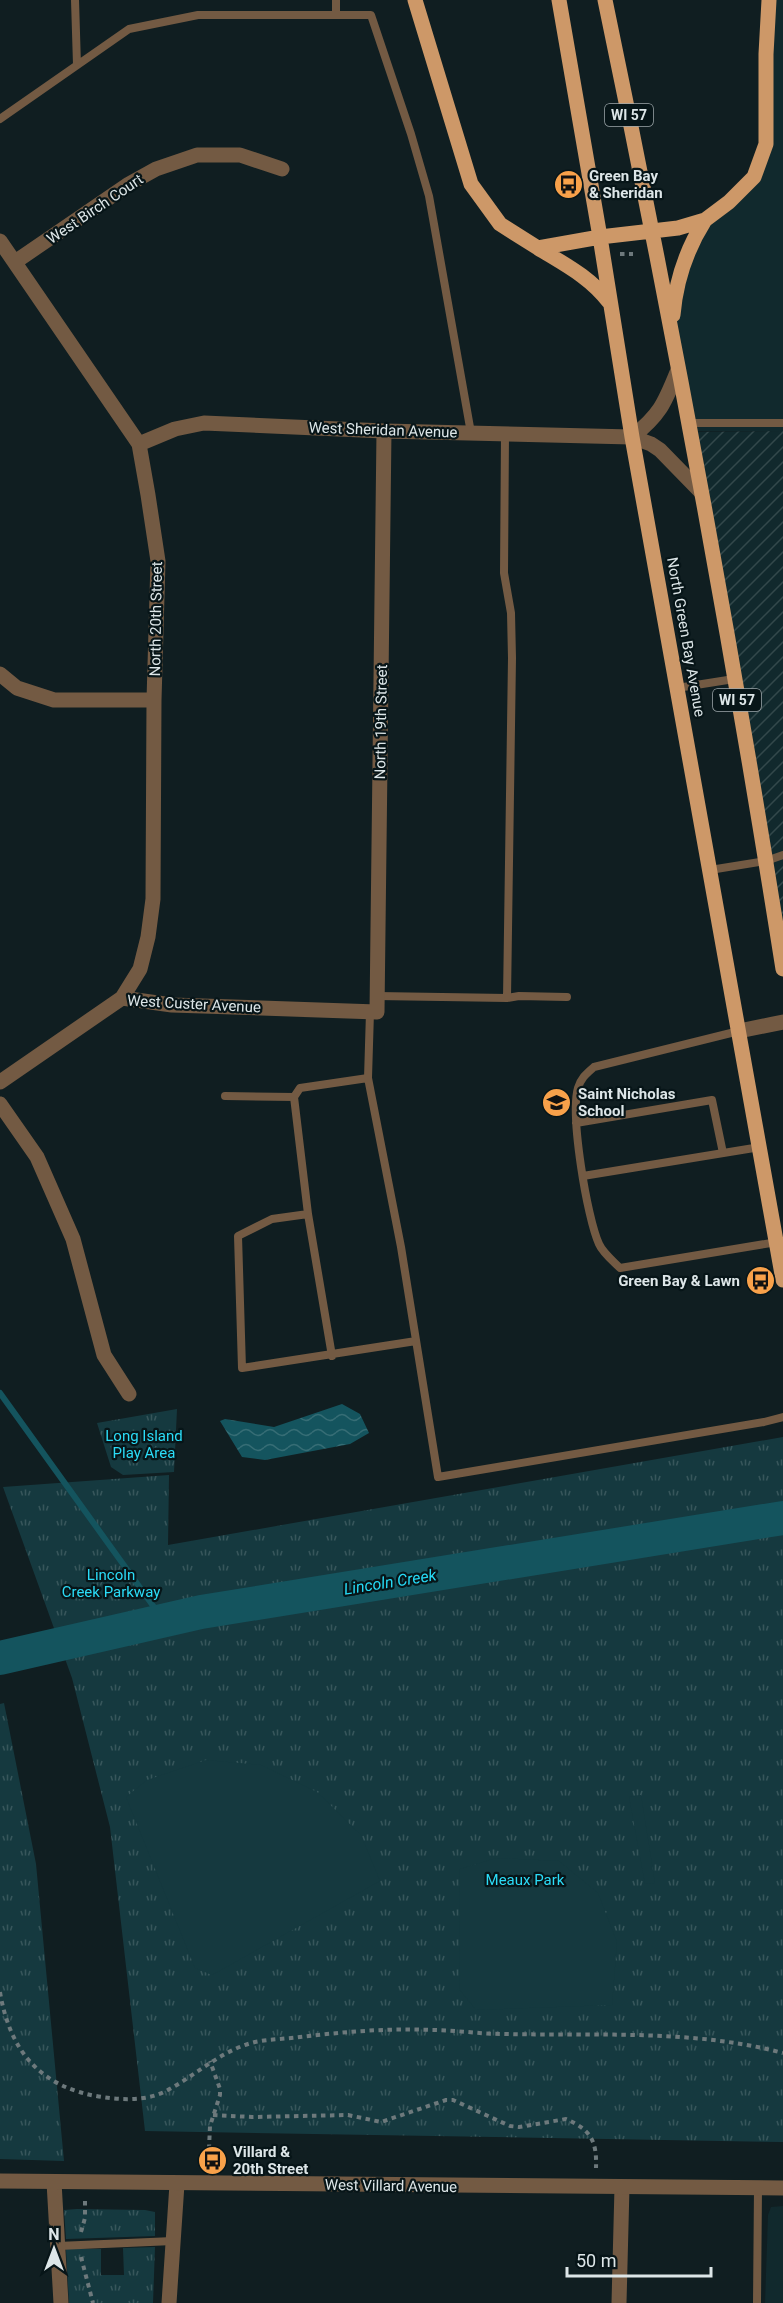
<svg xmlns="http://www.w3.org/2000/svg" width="783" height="2303" viewBox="0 0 783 2303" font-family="Roboto,sans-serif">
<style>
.built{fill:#11292d}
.industrial{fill:url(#industrial-furrows)}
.grass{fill:url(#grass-tufts)}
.pitch{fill:#15393f}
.water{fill:url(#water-waves)}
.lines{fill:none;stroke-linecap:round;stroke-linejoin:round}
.stream{stroke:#14545e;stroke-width:6}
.river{stroke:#14545e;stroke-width:34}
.path{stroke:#6d797c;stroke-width:4;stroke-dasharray:4.5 4.5;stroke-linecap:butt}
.service{stroke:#735a43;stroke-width:8}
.minor{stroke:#735a43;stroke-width:15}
.tertiary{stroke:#735a43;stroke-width:15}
.primary{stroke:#cd9868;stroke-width:15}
.labels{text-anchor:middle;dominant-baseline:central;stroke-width:4.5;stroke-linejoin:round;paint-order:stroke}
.shield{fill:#071518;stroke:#9da7aa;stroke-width:1.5}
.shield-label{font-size:14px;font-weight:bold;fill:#dde6e8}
.poi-label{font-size:15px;font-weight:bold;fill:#dde6e8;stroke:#071518;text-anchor:start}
.street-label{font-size:15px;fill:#dde6e8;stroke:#071518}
.park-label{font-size:15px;fill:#2bdcf7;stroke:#071518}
.water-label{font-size:16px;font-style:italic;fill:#26daf5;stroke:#071518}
</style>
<defs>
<pattern id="industrial-furrows" width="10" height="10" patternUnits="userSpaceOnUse" patternTransform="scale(1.5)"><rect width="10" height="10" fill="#11292d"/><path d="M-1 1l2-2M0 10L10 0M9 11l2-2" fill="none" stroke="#33484b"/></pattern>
<pattern id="grass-tufts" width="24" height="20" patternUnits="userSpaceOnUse" patternTransform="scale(1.5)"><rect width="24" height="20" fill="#15393f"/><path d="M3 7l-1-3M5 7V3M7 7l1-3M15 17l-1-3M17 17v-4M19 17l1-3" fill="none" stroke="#37565b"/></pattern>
<pattern id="water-waves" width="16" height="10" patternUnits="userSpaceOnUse" patternTransform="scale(1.5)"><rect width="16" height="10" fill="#14545e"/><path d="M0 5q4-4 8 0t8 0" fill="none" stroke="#366d75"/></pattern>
</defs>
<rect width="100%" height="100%" fill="#101e21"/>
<!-- built -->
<path class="built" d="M 769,0 L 783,0 L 783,431 L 690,431 L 671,336 L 695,236 L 754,177 L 766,144 Z
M 783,2206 L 783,2303 L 765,2303 L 768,2215 L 771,2207 Z"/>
<!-- industrial -->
<path class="industrial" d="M 783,431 L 783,973 L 690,432 Z"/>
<!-- grass -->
<path class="grass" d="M 177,1409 L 174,1472 L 123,1475 L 111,1467 L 97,1423 Z
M 783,1437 L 783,2142 L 145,2131 L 110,1827 L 72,1678 L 3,1487 L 169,1475 L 168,1545 Z
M 4,1703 L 36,1864 L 64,2161 L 0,2159 L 0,1704 Z
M 77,2209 L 145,2210 L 155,2212 L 155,2236 L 66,2239 L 64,2210 Z
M 155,2247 L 153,2303 L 69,2303 L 66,2249 L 101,2249 L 101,2275 L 124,2275 L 123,2248 Z"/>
<!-- pitch -->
<path class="pitch" d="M 206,1760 L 261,1765 L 317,1792 L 361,1835 L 380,1881 L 212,1975 L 195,1968 L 126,1797 L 147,1780 Z
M 641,1795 L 655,1883 L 645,1884 L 629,1797 Z
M 496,1858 L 559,1861 L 598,1893 L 617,1942 L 612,2005 L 476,2010 L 459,1989 L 460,1869 Z"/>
<!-- water -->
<path class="water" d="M 342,1404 L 360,1414 L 369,1433 L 350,1444 L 265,1460 L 242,1457 L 220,1421 L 225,1419 L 274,1427 Z"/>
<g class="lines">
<!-- stream -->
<path class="stream" d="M 0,1393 L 164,1621"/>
<!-- river -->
<path class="river" d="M 0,1658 L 201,1612 L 783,1518"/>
<!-- path -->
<path class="path" d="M 620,254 L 633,254
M 0,1992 C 10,2052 41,2088 102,2097 C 122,2100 145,2101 164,2092 C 196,2076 219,2051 255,2042 C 269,2039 285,2039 300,2037 C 343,2032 387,2028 431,2030 C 455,2030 479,2034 503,2034 C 596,2036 693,2029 783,2053
M 213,2115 L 252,2117 L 348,2115 L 381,2122 L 446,2100 L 453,2100 L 510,2126 L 519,2127 L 566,2119 C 591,2130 597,2141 596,2168
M 209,2149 L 210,2126 L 220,2095 L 220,2089 L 210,2061
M 81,2232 L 85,2218 L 85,2198
M 81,2257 L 93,2303"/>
<!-- service -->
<path class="service" d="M 75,0 L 77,65
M 336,15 L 336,0
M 0,119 L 129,29 L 198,15 L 371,15 L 411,134 L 429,196 L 471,433
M 689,423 L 783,423
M 677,688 L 734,679
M 710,870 L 766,861 L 783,855
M 377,996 L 507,998 L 512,658 L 511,613 L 504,573 L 505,434
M 507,998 L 519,996 L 567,997
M 370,1012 L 368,1078 L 401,1247 L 438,1477 L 764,1422 L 783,1417
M 739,1031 L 594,1067 C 586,1074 581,1078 578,1088 C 570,1115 587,1218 599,1244 C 603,1253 613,1261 620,1268 L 777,1242
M 368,1078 L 300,1088 L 294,1097 L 308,1214 L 272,1219 L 238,1236 L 242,1368 L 416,1341
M 225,1096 L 294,1097
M 576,1123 L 712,1100 L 723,1153
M 583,1176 L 760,1147
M 308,1214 L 332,1356
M 58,2246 L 173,2241
M 757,2303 L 758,2188"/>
<!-- minor -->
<path class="minor" d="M 0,241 L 139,444 L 148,495 L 158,561 L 154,700 L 153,899 L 148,937 L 140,969 L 122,998
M 15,262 L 129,184 L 156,169 L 197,155 L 240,155 L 282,169
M 632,437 C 661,414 665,402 678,370
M 139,444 L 175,429 L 204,423 L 384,431 L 632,437 L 651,444 L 660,450 L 700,491
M 0,674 L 17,688 L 54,700 L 154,700
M 739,1031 L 783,1022
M 0,1082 L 122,998 L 172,1005 L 377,1012 L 384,431
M 0,1104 L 37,1157 L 73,1239 L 104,1355 L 129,1394
M 54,2182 L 61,2303
M 169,2303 L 177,2184
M 619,2303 L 622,2187"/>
<!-- tertiary -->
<path class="tertiary" d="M 0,2181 L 783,2188"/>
<!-- primary -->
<path class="primary" d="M 415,0 L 471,184 L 500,224 L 538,248 L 600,237 L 678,228 L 705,220 L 729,202 L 754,177 L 766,144 L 766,54 L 769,0
M 559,0 L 600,237 L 632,437 L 783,1280
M 605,0 C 672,321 732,645 783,969
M 538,248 C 564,264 590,277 609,302
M 673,315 C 676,280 686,250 705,220"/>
</g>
<!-- icons -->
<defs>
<symbol id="bus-disc" viewBox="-11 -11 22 22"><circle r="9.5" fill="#f8a14a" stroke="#071518"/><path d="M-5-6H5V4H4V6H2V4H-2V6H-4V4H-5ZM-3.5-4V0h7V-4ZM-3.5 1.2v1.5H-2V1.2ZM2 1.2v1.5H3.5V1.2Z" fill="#111"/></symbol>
<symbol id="school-disc" viewBox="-11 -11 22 22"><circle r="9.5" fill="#f8a14a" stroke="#071518"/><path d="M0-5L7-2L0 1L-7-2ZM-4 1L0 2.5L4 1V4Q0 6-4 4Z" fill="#111"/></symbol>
</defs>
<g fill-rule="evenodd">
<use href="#bus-disc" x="552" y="168" width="33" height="33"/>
<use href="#school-disc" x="540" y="1086" width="33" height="33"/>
<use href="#bus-disc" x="744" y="1264" width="33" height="33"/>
<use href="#bus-disc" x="196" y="2144" width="33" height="33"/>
</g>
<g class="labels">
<!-- shield labels -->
<g class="shield">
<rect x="605" y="104" width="48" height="22" rx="4.5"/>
<rect x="713" y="689" width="48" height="22" rx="4.5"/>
</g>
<g class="shield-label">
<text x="629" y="115">WI 57</text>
<text x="737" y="700">WI 57</text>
</g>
<!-- poi labels -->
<g class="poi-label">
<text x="589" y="176">Green Bay<tspan x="589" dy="17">&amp; Sheridan</tspan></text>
<text x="578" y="1094">Saint Nicholas<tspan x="578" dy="17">School</tspan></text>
<text x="740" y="1281" text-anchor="end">Green Bay &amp; Lawn</text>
<text x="233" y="2152">Villard &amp;<tspan x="233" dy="17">20th Street</tspan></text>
</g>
<!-- street labels -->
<g class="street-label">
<text transform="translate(95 209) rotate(-34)">West Birch Court</text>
<text transform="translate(383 430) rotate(2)">West Sheridan Avenue</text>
<text transform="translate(156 619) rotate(-89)">North 20th Street</text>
<text transform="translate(686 637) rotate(80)">North Green Bay Avenue</text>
<text transform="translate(381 722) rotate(-89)">North 19th Street</text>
<text transform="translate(194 1004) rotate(3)">West Custer Avenue</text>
<text transform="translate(391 2186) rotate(1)">West Villard Avenue</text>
</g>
<!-- park labels -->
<g class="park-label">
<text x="144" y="1436">Long Island<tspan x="144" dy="17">Play Area</tspan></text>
<text x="111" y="1575">Lincoln<tspan x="111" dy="17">Creek Parkway</tspan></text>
<text x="525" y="1880">Meaux Park</text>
</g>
<!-- water labels -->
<g class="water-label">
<text transform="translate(390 1582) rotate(-9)">Lincoln Creek</text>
</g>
</g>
<!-- north arrow -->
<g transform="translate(54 2249)" stroke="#071518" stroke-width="4.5" paint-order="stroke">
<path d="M0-4.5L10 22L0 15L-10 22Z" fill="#dde6e8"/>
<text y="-9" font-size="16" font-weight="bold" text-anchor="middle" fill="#dde6e8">N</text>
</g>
<!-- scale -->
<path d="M567 2267v9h144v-9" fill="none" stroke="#dde6e8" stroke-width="3"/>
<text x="576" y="2267" font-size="18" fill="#dde6e8" stroke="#071518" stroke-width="4.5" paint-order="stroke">50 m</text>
</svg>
